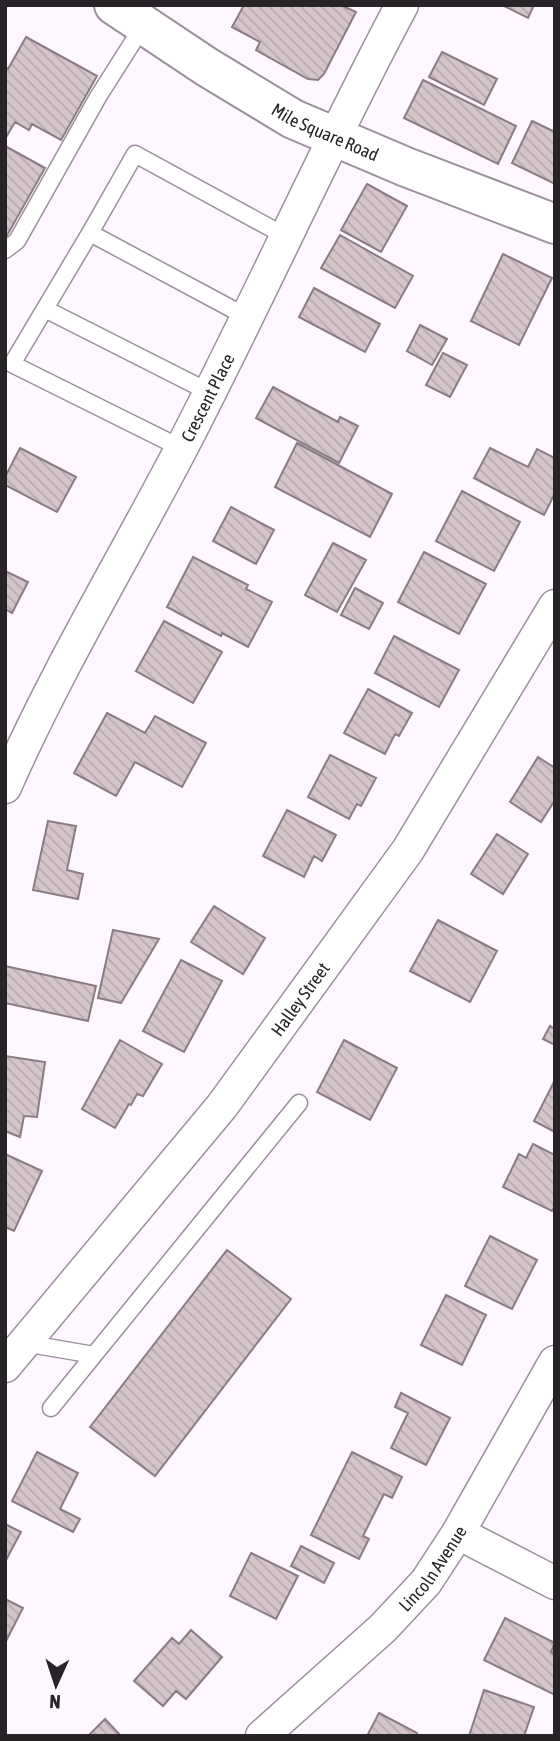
<svg xmlns="http://www.w3.org/2000/svg" width="560" height="1741" viewBox="0 0 560 1741" font-family="'Asap Condensed',sans-serif">
<style>
.building{fill:url(#building-back-hatch);stroke:#8a7c82;stroke-width:2}
.lines{fill:none;stroke-linecap:round;stroke-linejoin:round}
.service-casing{stroke:#9a909b;stroke-width:19}
.minor-casing{stroke:#9a909b;stroke-width:35}
.tertiary-casing{stroke:#9a909b;stroke-width:42}
.service{stroke:#fff;stroke-width:16}
.minor{stroke:#fff;stroke-width:32}
.tertiary{stroke:#fff;stroke-width:38}
.labels{text-anchor:middle;dominant-baseline:central;stroke-width:5;stroke-linejoin:round;paint-order:stroke}
.street-label{font-size:18px;fill:#272327;stroke:#fef7ff}
</style>
<defs>
<pattern id="building-back-hatch" width="6" height="6" patternUnits="userSpaceOnUse" patternTransform="scale(1.75)"><rect width="6" height="6" fill="#d5c5cb"/><path d="M-1 5l2 2M0 0l6 6M5-1l2 2" fill="none" stroke="#b7a9ae"/></pattern>
</defs>
<rect width="100%" height="100%" fill="#fef7ff"/>
<!-- building -->
<path class="building" d="M 244,5 L 341,5 L 356,12 L 324,74 L 318,80 L 308,79 L 256,50 L 260,42 L 232,27 Z
M 502,5 L 534,5 L 528,18 Z
M 26,37 L 97,76 L 61,140 L 32,124 L 29,130 L 15,122 L 5,139 L 5,67 L 8,69 Z
M 442,52 L 497,79 L 484,105 L 429,77 Z
M 423,80 L 516,126 L 498,164 L 404,118 Z
M 532,121 L 555,132 L 555,184 L 512,163 Z
M 5,146 L 45,168 L 5,239 Z
M 367,184 L 407,206 L 381,252 L 341,230 Z
M 340,235 L 413,276 L 395,308 L 321,268 Z
M 503,254 L 552,278 L 519,345 L 471,321 Z
M 314,288 L 380,324 L 365,352 L 299,317 Z
M 420,325 L 447,339 L 432,365 L 407,351 Z
M 443,353 L 467,365 L 450,397 L 426,385 Z
M 273,387 L 338,422 L 340,417 L 358,426 L 339,463 L 256,418 Z
M 297,443 L 392,494 L 370,537 L 275,487 Z
M 20,448 L 76,477 L 57,512 L 5,485 L 5,477 Z
M 490,448 L 528,467 L 537,449 L 555,458 L 555,493 L 544,515 L 474,478 Z
M 462,491 L 520,522 L 494,571 L 436,541 Z
M 231,507 L 274,530 L 256,564 L 213,541 Z
M 333,543 L 366,560 L 337,612 L 305,595 Z
M 424,552 L 486,584 L 459,634 L 398,602 Z
M 193,557 L 248,585 L 246,589 L 272,602 L 248,647 L 222,633 L 221,636 L 167,607 Z
M 5,571 L 28,582 L 12,613 L 5,609 Z
M 355,588 L 383,603 L 369,629 L 341,615 Z
M 164,621 L 222,652 L 193,703 L 136,671 Z
M 394,636 L 459,670 L 439,707 L 375,673 Z
M 368,689 L 412,713 L 399,736 L 395,734 L 385,754 L 344,733 Z
M 107,713 L 145,733 L 155,716 L 206,743 L 182,787 L 135,762 L 116,796 L 74,773 Z
M 330,755 L 376,778 L 361,806 L 357,804 L 349,819 L 308,797 Z
M 538,757 L 555,768 L 555,800 L 541,822 L 510,802 Z
M 287,810 L 336,835 L 322,861 L 314,856 L 304,877 L 263,856 Z
M 48,821 L 76,826 L 67,870 L 83,874 L 78,899 L 33,890 Z
M 497,834 L 528,854 L 503,894 L 471,874 Z
M 214,906 L 265,938 L 243,974 L 191,942 Z
M 438,920 L 497,951 L 470,1002 L 410,971 Z
M 113,930 L 159,939 L 121,1003 L 98,998 Z
M 181,960 L 222,981 L 184,1052 L 143,1031 Z
M 5,966 L 96,986 L 88,1021 L 5,1003 Z
M 550,1026 L 555,1029 L 555,1045 L 543,1039 Z
M 120,1040 L 162,1064 L 143,1096 L 137,1094 L 131,1105 L 129,1104 L 115,1128 L 82,1109 Z
M 344,1040 L 397,1068 L 370,1120 L 317,1092 Z
M 5,1056 L 45,1062 L 37,1117 L 24,1116 L 20,1137 L 5,1131 Z
M 555,1080 L 555,1132 L 534,1121 Z
M 533,1144 L 555,1155 L 555,1206 L 552,1211 L 503,1187 L 519,1154 L 526,1158 Z
M 5,1154 L 42,1171 L 14,1231 L 5,1227 Z
M 490,1236 L 537,1260 L 512,1309 L 465,1286 Z
M 227,1250 L 291,1299 L 155,1476 L 90,1427 Z
M 446,1295 L 486,1315 L 462,1365 L 421,1345 Z
M 401,1393 L 450,1418 L 426,1465 L 391,1448 L 408,1413 L 395,1407 Z
M 37,1452 L 78,1473 L 60,1509 L 80,1519 L 73,1532 L 12,1501 Z
M 352,1452 L 402,1477 L 392,1498 L 384,1494 L 363,1536 L 369,1539 L 359,1559 L 311,1535 Z
M 5,1524 L 21,1532 L 5,1562 Z
M 301,1546 L 334,1563 L 324,1583 L 291,1566 Z
M 251,1553 L 298,1576 L 276,1619 L 230,1596 Z
M 5,1599 L 23,1608 L 5,1643 Z
M 505,1618 L 555,1643 L 551,1652 L 555,1654 L 555,1695 L 484,1660 Z
M 191,1630 L 222,1657 L 186,1699 L 176,1691 L 163,1706 L 134,1681 L 172,1638 L 179,1644 Z
M 484,1690 L 534,1707 L 524,1736 L 469,1736 Z
M 379,1713 L 417,1733 L 416,1736 L 367,1736 Z
M 105,1719 L 121,1736 L 88,1736 Z"/>
<g class="lines">
<defs>
<path id="service" d="M 90,233 L 247,317
M 5,250 L 17,241 L 98,97 L 143,26
M 45,309 L 209,392
M 181,448 L 12,364 L 90,233 L 135,154 L 287,237
M 24,1343 L 94,1355 L 299,1103
M 51,1408 L 94,1355"/>
<g id="minor">
<path id="s1" d="M 5,787 C 56,671 122,562 181,449 C 257,303 324,151 402,5"/>
<path id="s2" d="M 5,1366 L 222,1106 L 408,850 L 555,606"/>
<path d="M 458,1533 L 555,1583"/>
<path id="s3" d="M 262,1736 L 383,1628 L 426,1582 L 458,1533 L 555,1362"/>
</g>
<g id="tertiary">
<path id="s4" d="M 114,5 L 207,67 L 293,119 L 406,167 L 555,224"/>
</g>
</defs>
<!-- service casing -->
<use href="#service" class="service-casing"/>
<!-- minor casing -->
<use href="#minor" class="minor-casing"/>
<!-- tertiary casing -->
<use href="#tertiary" class="tertiary-casing"/>
<!-- service -->
<use href="#service" class="service"/>
<!-- minor -->
<use href="#minor" class="minor"/>
<!-- tertiary -->
<use href="#tertiary" class="tertiary"/>
</g>
<g class="labels">
<!-- street labels -->
<g class="street-label">
<text stroke="none"><textPath href="#s4" startOffset="247">Mile Square Road</textPath></text>
<text stroke="none"><textPath href="#s1" startOffset="439">Crescent Place</textPath></text>
<text stroke="none"><textPath href="#s2" startOffset="471">Halley Street</textPath></text>
<text stroke="none"><textPath href="#s3" startOffset="240">Lincoln Avenue</textPath></text>
</g>
</g>
<!-- border -->
<rect width="560" height="1741" fill="none" stroke="#272327" stroke-width="14"/>
<!-- north arrow -->
<g transform="translate(56 1685) rotate(183)" stroke="#fef7ff" stroke-width="5" paint-order="stroke">
<path d="M0-5L12 26L0 18L-12 26Z" fill="#272327"/>
<text y="-10" font-size="19" font-weight="bold" text-anchor="middle" fill="#272327">N</text>
</g>
</svg>
